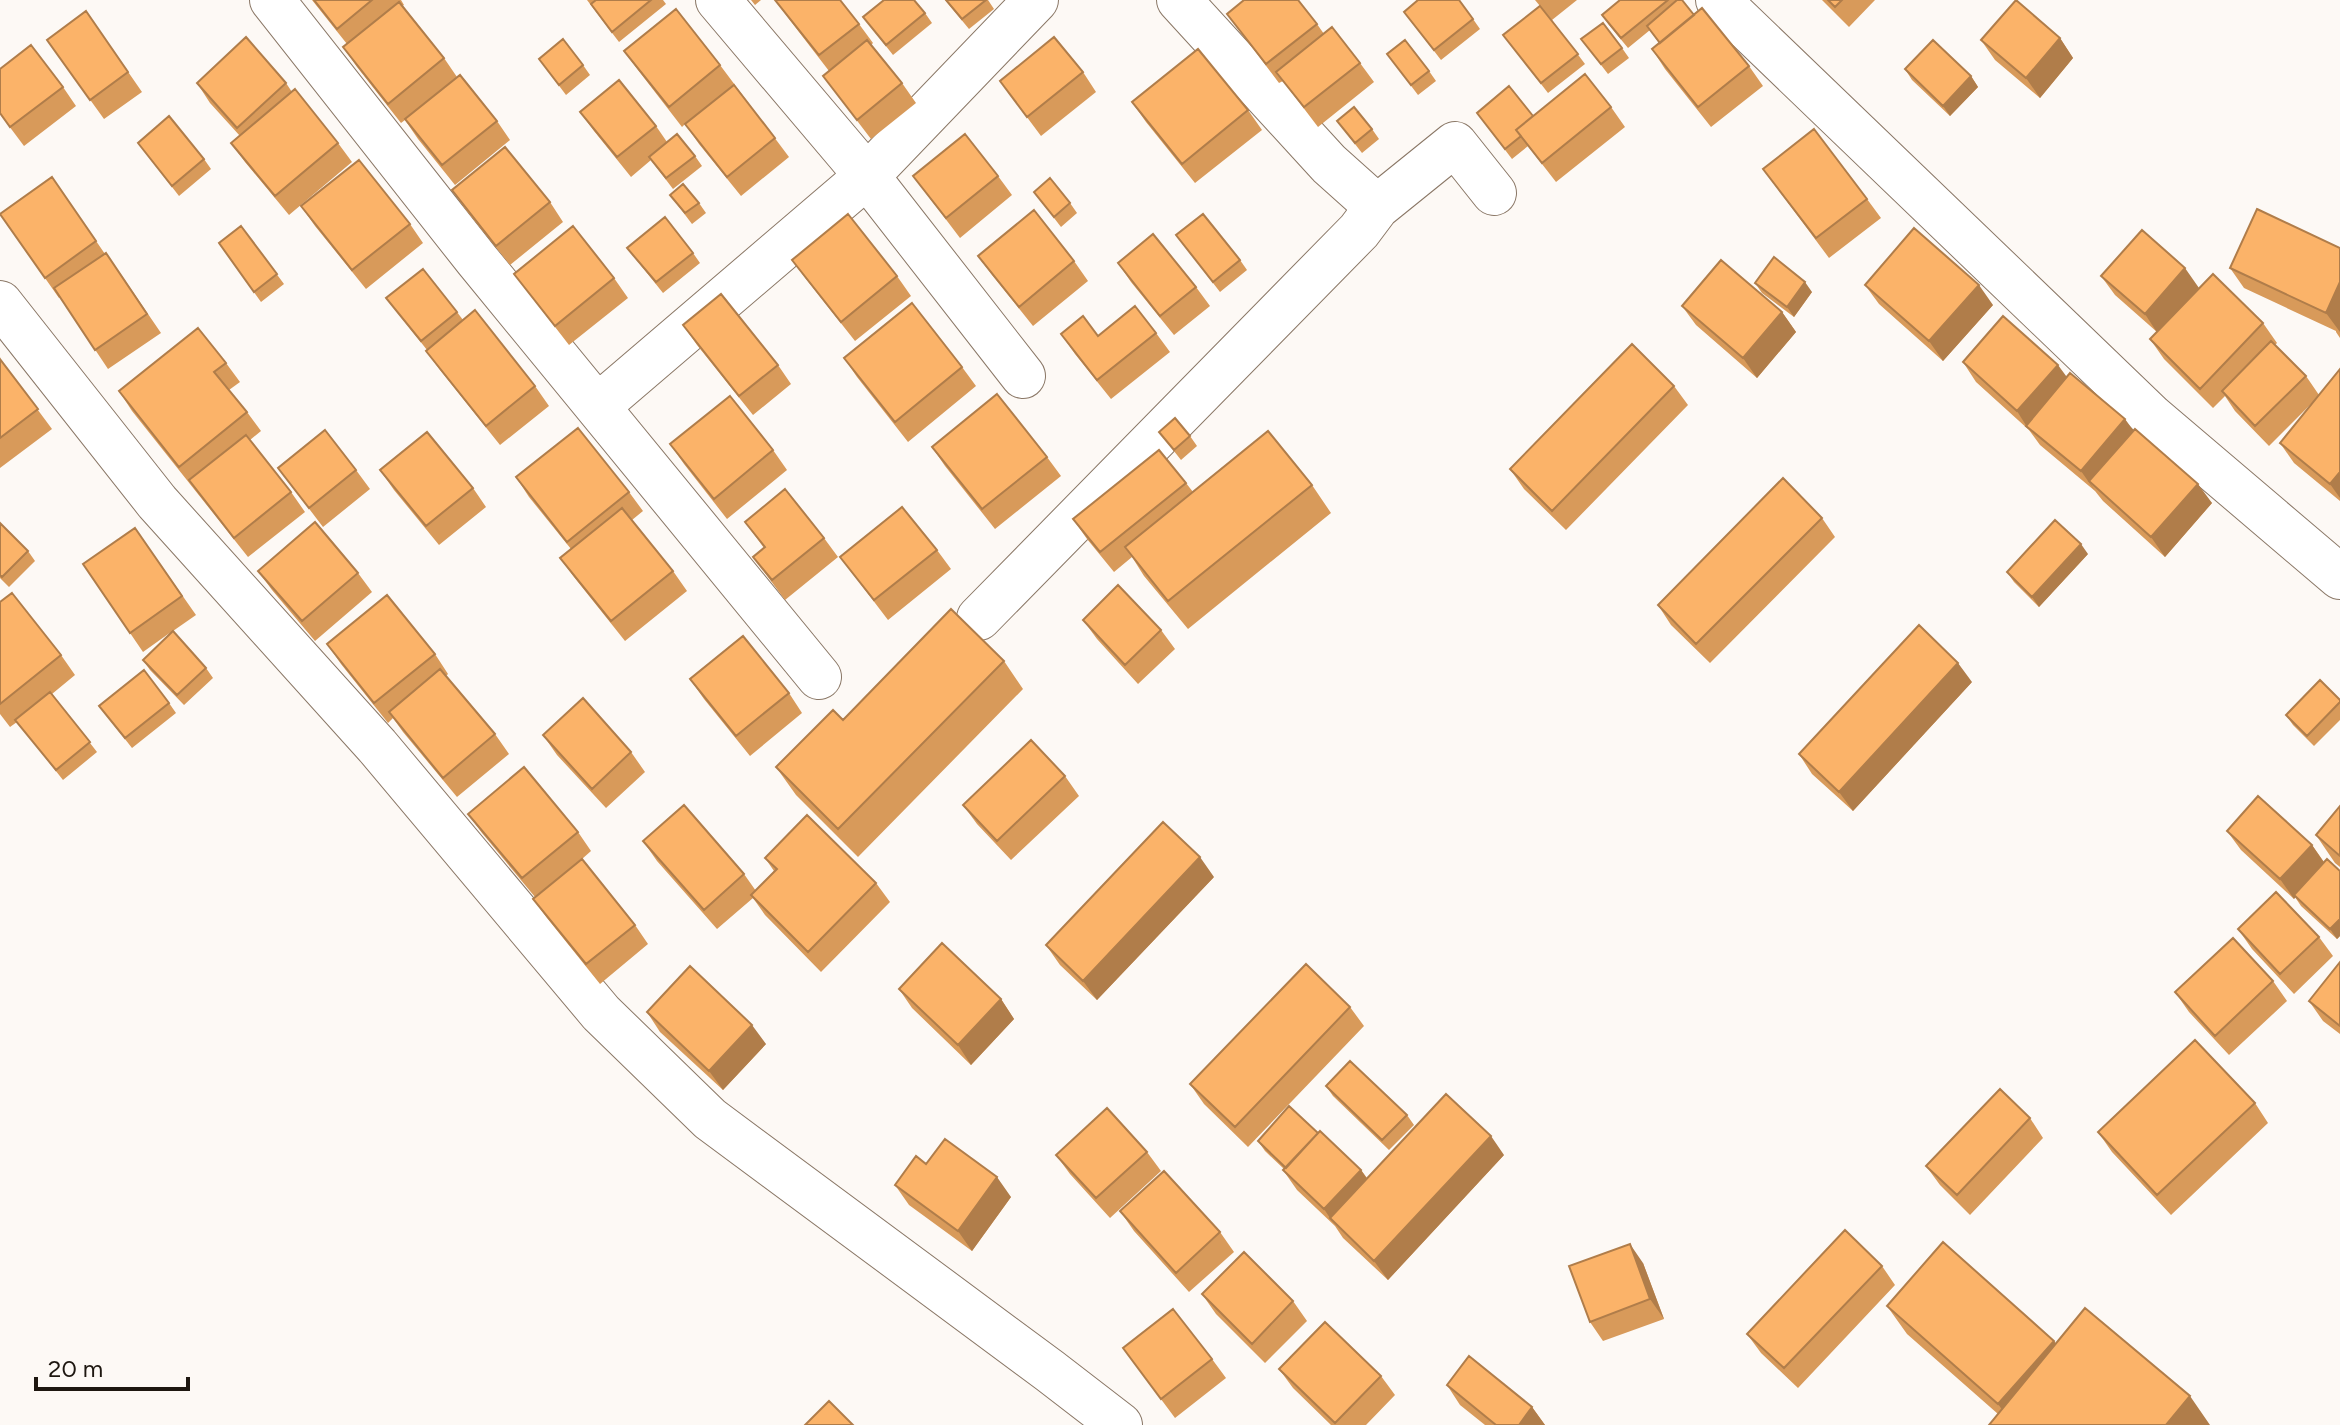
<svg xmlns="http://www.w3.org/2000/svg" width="2340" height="1425" viewBox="0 0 2340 1425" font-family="Figtree,sans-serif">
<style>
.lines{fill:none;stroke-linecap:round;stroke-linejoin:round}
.street-casing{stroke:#8a7766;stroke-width:46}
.street{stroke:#fff;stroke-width:44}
.wall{fill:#d89a5a}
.shaded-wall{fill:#b07d4a}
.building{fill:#fbb369;stroke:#b07d4a;stroke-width:2}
</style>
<rect width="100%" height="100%" fill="#fdf9f5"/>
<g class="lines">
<defs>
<path id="street" d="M 272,0 L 477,260 L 819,677
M 718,0 L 867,176 L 1023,376
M 1179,0 L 1329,164 L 1377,207
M 1718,0 L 2152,417 L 2340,577
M 0,303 L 157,502 L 377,746 L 601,1013 L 710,1119 L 1050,1371 L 1120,1425
M 598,406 L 867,176 L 1036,0
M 979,618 L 1359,231 L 1377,207 L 1455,144 L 1494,193"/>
</defs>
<!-- street casing -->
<use href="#street" class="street-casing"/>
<!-- street -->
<use href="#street" class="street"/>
</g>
<!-- wall -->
<path class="wall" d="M 312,0 L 401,0 L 404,5 L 402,6 L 444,58 L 457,77 L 497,121 L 510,140 L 455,185 L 418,139 L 405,120 L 401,123 L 357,67 L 343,47 L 347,44 Z
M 587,0 L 663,0 L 666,4 L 619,42 Z
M 751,0 L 761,0 L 755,5 Z
M 775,0 L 859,24 L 873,43 L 871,45 L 902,83 L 916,103 L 871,139 L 823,76 L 829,71 L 789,19 Z
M 945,0 L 988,0 L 994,9 L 969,29 Z
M 1535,0 L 1577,0 L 1552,20 L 1585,64 L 1548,93 L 1503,35 L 1540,6 Z
M 1620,0 L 1682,0 L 1694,15 L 1749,66 L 1763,86 L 1711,127 L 1665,69 L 1652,49 L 1659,43 L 1650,30 L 1628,48 L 1609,25 L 1602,15 Z
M 1822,0 L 1875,0 L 1849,27 Z
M 86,11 L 142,92 L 104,119 L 47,40 Z
M 1404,12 L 1473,19 L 1480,29 L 1441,60 Z
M 925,13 L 932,23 L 893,55 L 863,17 Z
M 1227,14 L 1317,24 L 1324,34 L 1360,63 L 1374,82 L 1318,127 L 1283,81 L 1279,83 Z
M 2060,38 L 2073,58 L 2040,98 L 1995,60 L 1981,40 Z
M 1581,39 L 1622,48 L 1629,58 L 1608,74 Z
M 624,51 L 720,65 L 789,157 L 741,196 L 699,144 L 685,124 L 682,127 L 638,70 Z
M 1387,54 L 1429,71 L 1436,81 L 1418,95 Z
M 539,59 L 583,65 L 590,75 L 566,95 Z
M 1905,69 L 1971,76 L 1978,87 L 1950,116 L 1912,80 Z
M 1083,72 L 1096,92 L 1041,136 L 1000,81 Z
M 197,83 L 286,83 L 292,92 L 338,143 L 352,162 L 289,215 L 245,162 L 231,143 L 240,136 L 210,103 Z
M 63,87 L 76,106 L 24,146 L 0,114 Z
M 1132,102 L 1248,110 L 1262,130 L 1195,183 L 1146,122 Z
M 1611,107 L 1625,127 L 1556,182 L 1528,146 L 1512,159 L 1477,113 L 1533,116 Z
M 580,112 L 656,126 L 667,142 L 695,156 L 702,166 L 673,189 L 651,160 L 631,177 L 594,131 Z
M 1337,121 L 1372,129 L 1379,139 L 1362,153 Z
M 138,143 L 204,159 L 211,169 L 179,196 Z
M 1763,169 L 1867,199 L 1881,218 L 1829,258 Z
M 913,176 L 998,176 L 1012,195 L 960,238 Z
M 52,177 L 105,254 L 120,273 L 161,333 L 108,369 L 60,297 L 59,298 L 0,214 Z
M 452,190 L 550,202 L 563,222 L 510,265 L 466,210 Z
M 1034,192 L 1070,203 L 1077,213 L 1061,227 Z
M 670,195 L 699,203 L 706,213 L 692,224 Z
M 301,206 L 410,224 L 423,243 L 366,289 L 315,226 Z
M 241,226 L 284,284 L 261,302 L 219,243 Z
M 1176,235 L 1240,260 L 1247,270 L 1220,292 Z
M 627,248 L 693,253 L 700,263 L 663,293 Z
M 2340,248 L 2340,338 L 2336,332 L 2336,331 L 2244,288 L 2230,268 Z
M 978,256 L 1074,261 L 1088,281 L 1033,326 L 992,275 Z
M 792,260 L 897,276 L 911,296 L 855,341 L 806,279 Z
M 1118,263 L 1196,287 L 1210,306 L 1174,335 L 1131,282 Z
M 514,274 L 614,278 L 628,298 L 569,345 Z
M 2101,276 L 2199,288 L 2263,323 L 2277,343 L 2275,345 L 2306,376 L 2319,395 L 2340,369 L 2340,501 L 2294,463 L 2280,443 L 2313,402 L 2269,446 L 2235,411 L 2225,396 L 2213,408 L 2164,359 L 2150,339 L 2157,332 L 2115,295 Z
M 1755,283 L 1812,292 L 1794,317 L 1762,293 Z
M 1865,285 L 1993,305 L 1943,361 L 1879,304 Z
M 386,298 L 457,312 L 463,320 L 535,386 L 549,406 L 500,445 L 440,370 L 426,351 L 427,350 Z
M 1682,306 L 1782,312 L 1796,332 L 1757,378 L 1696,325 Z
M 683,325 L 778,365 L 791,384 L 753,415 L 697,345 Z
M 1156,333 L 1170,352 L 1111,399 L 1075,354 L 1061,334 L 1098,336 Z
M 844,358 L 962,367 L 976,386 L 908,442 L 857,377 Z
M 0,359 L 52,429 L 0,468 Z
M 1963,362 L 2066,377 L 2133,430 L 2212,503 L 2165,557 L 2103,501 L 2095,491 L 2040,445 L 2029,430 L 1976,382 Z
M 226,363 L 240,382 L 229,390 L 247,412 L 261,431 L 250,440 L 291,492 L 305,512 L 248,557 L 132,411 L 119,391 Z
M 1674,386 L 1688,405 L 1566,530 L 1524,489 L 1510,469 Z
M 1159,432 L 1190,436 L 1197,446 L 1181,460 Z
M 670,444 L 773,450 L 787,470 L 727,519 L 684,464 Z
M 932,447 L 1047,457 L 1061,476 L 995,529 L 945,466 Z
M 278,468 L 356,470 L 370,489 L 323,527 Z
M 380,470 L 473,488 L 486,507 L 439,545 L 394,490 Z
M 516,477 L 629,492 L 643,511 L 632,520 L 673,571 L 687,591 L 625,641 L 574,577 L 560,558 L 571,549 L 529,497 Z
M 1186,483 L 1193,492 L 1312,485 L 1331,513 L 1188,629 L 1144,576 L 1132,557 L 1114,572 L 1087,539 L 1073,519 Z
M 1822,518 L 1835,537 L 1710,663 L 1671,625 L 1658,605 Z
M 745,522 L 824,538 L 838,557 L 785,600 L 753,557 L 764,548 Z
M 0,523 L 28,551 L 35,561 L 9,587 L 0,578 Z
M 135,528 L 196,615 L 173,631 L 206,668 L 213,678 L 184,705 L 150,670 L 143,660 L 171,632 L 143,652 L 83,564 Z
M 937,550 L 951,569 L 888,620 L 840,557 Z
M 2088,554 L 2039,607 L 2014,582 L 2007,572 Z
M 258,571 L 358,573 L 372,592 L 315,641 L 272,590 Z
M 0,602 L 61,655 L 75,675 L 52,694 L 97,752 L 63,780 L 17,722 L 10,727 L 0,714 Z
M 1083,620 L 1161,630 L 1175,649 L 1138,684 L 1097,639 Z
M 327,644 L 435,654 L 448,674 L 446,676 L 495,734 L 509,754 L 457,797 L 403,732 L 393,718 L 388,723 L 341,664 Z
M 1004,661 L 1023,689 L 858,857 L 796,795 L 776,767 L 843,720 Z
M 690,679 L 789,693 L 802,713 L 750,756 L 704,699 Z
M 1972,682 L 1853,811 L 1812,774 L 1799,754 Z
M 2340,700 L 2340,720 L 2314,746 L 2293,725 L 2286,715 Z
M 169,703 L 176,713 L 132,748 L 99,706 Z
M 543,735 L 631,752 L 645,772 L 606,808 L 557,755 Z
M 1065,776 L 1079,796 L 1011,860 L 977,824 L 963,805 Z
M 2340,806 L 2340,867 L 2335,863 L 2316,835 Z
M 468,814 L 578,832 L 591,851 L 582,859 L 635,925 L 648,944 L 600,984 L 547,918 L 533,899 L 535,897 L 482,833 Z
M 2227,831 L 2312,845 L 2324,862 L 2340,871 L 2340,936 L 2337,939 L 2301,906 L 2295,897 L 2294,899 L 2241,850 Z
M 643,841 L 744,874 L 756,891 L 774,871 L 765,858 L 876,883 L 890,902 L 821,972 L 765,915 L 753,898 L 717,929 L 657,861 Z
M 1214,877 L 1097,1000 L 1060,965 L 1046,945 Z
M 2238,929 L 2319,937 L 2333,956 L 2294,994 L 2252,949 Z
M 2340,962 L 2340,1034 L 2323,1021 L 2309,1001 Z
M 2273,981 L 2287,1001 L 2229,1055 L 2189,1012 L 2175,992 Z
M 899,989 L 1001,999 L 1014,1019 L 971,1065 L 912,1008 Z
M 1350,1007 L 1364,1026 L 1248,1147 L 1204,1104 L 1190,1084 Z
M 647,1012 L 766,1044 L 723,1090 L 660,1032 Z
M 1326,1086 L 1407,1115 L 1414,1125 L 1389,1150 L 1333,1096 Z
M 2255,1103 L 2268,1123 L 2171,1215 L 2112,1152 L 2098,1132 Z
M 2030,1118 L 2043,1138 L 1970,1215 L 1940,1185 L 1926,1166 Z
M 1318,1133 L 1361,1170 L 1367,1178 L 1504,1155 L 1388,1280 L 1343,1238 L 1335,1226 L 1297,1190 L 1283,1170 L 1284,1169 L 1265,1151 L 1258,1141 Z
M 1147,1152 L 1161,1171 L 1110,1218 L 1070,1174 L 1056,1155 Z
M 926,1164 L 1011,1197 L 972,1251 L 909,1205 L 895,1185 Z
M 1120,1211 L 1220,1232 L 1234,1252 L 1189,1292 L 1134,1231 Z
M 1643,1263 L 1664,1319 L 1603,1341 L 1590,1322 Z
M 1882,1266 L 1895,1285 L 1798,1388 L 1761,1353 L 1747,1334 Z
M 1202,1294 L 1293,1301 L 1307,1321 L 1265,1363 L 1216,1314 Z
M 1887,1306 L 2056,1343 L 1998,1414 L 1907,1334 Z
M 1123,1348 L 1212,1359 L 1226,1378 L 1175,1418 Z
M 1279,1369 L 1381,1376 L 1395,1395 L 1366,1425 L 1331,1425 L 1293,1388 Z
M 1447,1385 L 1532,1407 L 1545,1425 L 1485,1425 L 1460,1405 Z"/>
<!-- shaded-wall -->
<path class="shaded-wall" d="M 2060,38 L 2073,58 L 2040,98 L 2026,78 Z
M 1971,76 L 1978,87 L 1950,116 L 1943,106 Z
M 2185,268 L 2199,288 L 2158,334 L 2145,314 Z
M 1805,282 L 1812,292 L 1794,317 L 1787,307 Z
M 2340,282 L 2340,332 L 2326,313 Z
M 1979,285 L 1993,305 L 1943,361 L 1929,341 Z
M 1782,312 L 1796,332 L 1757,378 L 1743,358 Z
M 2058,365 L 2072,384 L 2027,427 L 2017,411 Z
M 2125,419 L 2139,438 L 2089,481 L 2095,491 L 2081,471 Z
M 2340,472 L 2340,498 L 2330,484 Z
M 2198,484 L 2212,503 L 2165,557 L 2151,537 Z
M 2081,544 L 2088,554 L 2039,607 L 2032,597 Z
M 1958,663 L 1972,682 L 1853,811 L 1839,792 Z
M 2312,845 L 2325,864 L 2294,899 L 2280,879 Z
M 1200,857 L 1214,877 L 1097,1000 L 1083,981 Z
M 2340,919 L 2340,936 L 2337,939 L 2330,929 Z
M 1001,999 L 1014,1019 L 971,1065 L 958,1045 Z
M 752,1025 L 766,1044 L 723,1090 L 709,1071 Z
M 1491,1136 L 1504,1155 L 1388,1280 L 1374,1261 Z
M 1361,1170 L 1374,1189 L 1332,1221 L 1324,1209 Z
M 997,1177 L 1011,1197 L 972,1251 L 958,1231 Z
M 1630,1244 L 1643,1263 L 1664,1319 L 1650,1299 Z
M 2054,1341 L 2074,1369 L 2013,1425 L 1998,1404 Z
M 2190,1396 L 2210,1425 L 2166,1425 Z
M 1532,1407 L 1545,1425 L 1519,1425 Z"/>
<!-- building -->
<path class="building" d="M 314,0 L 372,0 L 337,29 Z
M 596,0 L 651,0 L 612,32 L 591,4 Z
M 775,0 L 840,0 L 859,24 L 819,55 Z
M 884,0 L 914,0 L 925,13 L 886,45 L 863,17 Z
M 946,0 L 986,0 L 962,19 Z
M 1244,0 L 1298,0 L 1317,24 L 1266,64 L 1227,14 Z
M 1418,0 L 1459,0 L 1473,19 L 1434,50 L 1404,12 Z
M 1620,0 L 1668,0 L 1621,38 L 1602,15 Z
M 1677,0 L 1682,0 L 1694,15 L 1660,43 L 1647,26 Z
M 1828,0 L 1842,0 L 1835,7 Z
M 2016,0 L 2060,38 L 2026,78 L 1981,40 Z
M 399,2 L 444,58 L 388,104 L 343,47 Z
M 1540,6 L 1578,54 L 1541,83 L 1503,35 Z
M 1702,8 L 1749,66 L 1698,107 L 1652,49 Z
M 676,9 L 720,65 L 669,107 L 624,51 Z
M 86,11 L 128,72 L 90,100 L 47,40 Z
M 1603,23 L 1622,48 L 1601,64 L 1581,39 Z
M 1332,27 L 1360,63 L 1304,107 L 1276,72 Z
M 246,37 L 286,83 L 237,128 L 197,83 Z
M 1054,37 L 1083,72 L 1027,117 L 1000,81 Z
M 563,39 L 583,65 L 559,85 L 539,59 Z
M 867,40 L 902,83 L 857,120 L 823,76 Z
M 1405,40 L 1429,71 L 1411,85 L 1387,54 Z
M 1933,40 L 1971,76 L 1943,106 L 1905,69 Z
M 31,45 L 63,87 L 10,127 L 0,113 L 0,69 Z
M 1198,49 L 1248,110 L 1182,164 L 1132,102 Z
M 1585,74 L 1611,107 L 1542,163 L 1516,130 Z
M 460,75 L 497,121 L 442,165 L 405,119 Z
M 619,80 L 656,126 L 617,157 L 580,112 Z
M 734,85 L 775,138 L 727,177 L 685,124 Z
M 1509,86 L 1533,116 L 1516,130 L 1521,136 L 1505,149 L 1477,113 Z
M 295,89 L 338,143 L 275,196 L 231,143 Z
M 1354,107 L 1372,129 L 1355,143 L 1337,121 Z
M 169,116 L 204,159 L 172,186 L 138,143 Z
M 1814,129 L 1867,199 L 1816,238 L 1763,169 Z
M 677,134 L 695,156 L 666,178 L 649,157 Z
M 965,134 L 998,176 L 946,218 L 913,176 Z
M 505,147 L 550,202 L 496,246 L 452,190 Z
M 359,160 L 410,224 L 352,270 L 301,206 Z
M 52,177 L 96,241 L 45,278 L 0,214 Z
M 1050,178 L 1070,203 L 1054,217 L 1034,192 Z
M 683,184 L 699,203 L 685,213 L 670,195 Z
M 2257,209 L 2340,248 L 2340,282 L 2326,313 L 2230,268 Z
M 1034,210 L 1074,261 L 1019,307 L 978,256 Z
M 848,214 L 897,276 L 841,322 L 792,260 Z
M 1203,214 L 1240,260 L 1213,282 L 1176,235 Z
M 665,217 L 693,253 L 656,282 L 627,248 Z
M 241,226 L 277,274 L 254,292 L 219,243 Z
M 573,226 L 614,278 L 555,326 L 514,274 Z
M 1914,228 L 1979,285 L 1929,341 L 1865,285 Z
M 2142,230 L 2185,268 L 2145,314 L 2101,276 Z
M 1153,234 L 1196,287 L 1160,316 L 1118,263 Z
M 106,253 L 147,314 L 95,350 L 54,288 Z
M 1774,257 L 1805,282 L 1787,307 L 1755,283 Z
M 1721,260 L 1782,312 L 1743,358 L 1682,306 Z
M 423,269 L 457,312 L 421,341 L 386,298 Z
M 2213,274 L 2263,323 L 2200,389 L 2150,339 Z
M 721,294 L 778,365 L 739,396 L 683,325 Z
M 912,303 L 962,367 L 895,422 L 844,358 Z
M 1135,306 L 1156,333 L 1097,380 L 1061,334 L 1083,316 L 1098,336 Z
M 475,310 L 535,386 L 486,426 L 426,351 Z
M 2003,316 L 2058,365 L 2017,411 L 1963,362 Z
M 198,328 L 226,363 L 214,372 L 247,412 L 179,467 L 119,391 Z
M 2271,341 L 2306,376 L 2255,426 L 2222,391 Z
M 1632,344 L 1674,386 L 1552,511 L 1510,469 Z
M 0,359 L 38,409 L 0,438 Z
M 2340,369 L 2340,472 L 2330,484 L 2280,443 Z
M 2070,373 L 2125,419 L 2081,471 L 2026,426 Z
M 997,394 L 1047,457 L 982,509 L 932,447 Z
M 730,396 L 773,450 L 714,499 L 670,444 Z
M 1175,418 L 1190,436 L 1174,450 L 1159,432 Z
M 578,428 L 629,492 L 567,542 L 516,477 Z
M 2135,429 L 2198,484 L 2151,537 L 2089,481 Z
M 325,430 L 356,470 L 309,508 L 278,468 Z
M 1268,431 L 1312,485 L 1168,601 L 1125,547 Z
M 427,432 L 473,488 L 426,526 L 380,470 Z
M 246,435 L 291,492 L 234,538 L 189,480 Z
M 1159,450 L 1186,483 L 1100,552 L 1073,519 Z
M 1783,478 L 1822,518 L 1696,644 L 1658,605 Z
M 785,489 L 824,538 L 772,580 L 753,557 L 765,547 L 745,522 Z
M 902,507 L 937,550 L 874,600 L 840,557 Z
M 622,508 L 673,571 L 611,621 L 560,558 Z
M 2055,520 L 2081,544 L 2032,597 L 2007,572 Z
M 315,522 L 358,573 L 302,621 L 258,571 Z
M 0,523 L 28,551 L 2,577 L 0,575 Z
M 135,528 L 182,596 L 130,633 L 83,564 Z
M 1118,585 L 1161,630 L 1125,665 L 1083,620 Z
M 12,593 L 61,655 L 0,704 L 0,602 Z
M 387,595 L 435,654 L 374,703 L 327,644 Z
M 951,609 L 1004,661 L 838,829 L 776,767 L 833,710 L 843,720 Z
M 1919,625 L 1958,663 L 1839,792 L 1799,754 Z
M 173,631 L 206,668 L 177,695 L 143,660 Z
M 743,636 L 789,693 L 736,736 L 690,679 Z
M 440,669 L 495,734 L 443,778 L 389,712 Z
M 144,670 L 169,703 L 125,738 L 99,706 Z
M 2320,680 L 2340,700 L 2340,702 L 2307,736 L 2286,715 Z
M 50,692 L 90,742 L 56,770 L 15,720 Z
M 583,698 L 631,752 L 592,789 L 543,735 Z
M 1031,740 L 1065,776 L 997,841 L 963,805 Z
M 524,767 L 578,832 L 522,878 L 468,814 Z
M 2258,796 L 2312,845 L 2280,879 L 2227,831 Z
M 684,805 L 744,874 L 704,910 L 643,841 Z
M 2340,806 L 2340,856 L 2316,835 Z
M 807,815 L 876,883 L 808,952 L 751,895 L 777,869 L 765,858 Z
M 1163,822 L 1200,857 L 1083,981 L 1046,945 Z
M 582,859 L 635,925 L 586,964 L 533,899 Z
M 2327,859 L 2340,871 L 2340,919 L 2330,929 L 2294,895 Z
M 2276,892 L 2319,937 L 2280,974 L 2238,929 Z
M 2233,938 L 2273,981 L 2215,1036 L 2175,992 Z
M 942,943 L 1001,999 L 958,1045 L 899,989 Z
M 2340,962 L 2340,1026 L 2309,1001 Z
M 1306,964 L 1350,1007 L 1235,1127 L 1190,1084 Z
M 690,966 L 752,1025 L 709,1071 L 647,1012 Z
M 2195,1040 L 2255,1103 L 2157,1195 L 2098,1132 Z
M 1350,1061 L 1407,1115 L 1382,1140 L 1326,1086 Z
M 2000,1089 L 2030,1118 L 1957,1195 L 1926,1166 Z
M 1446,1094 L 1491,1136 L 1374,1261 L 1330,1218 Z
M 1289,1106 L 1318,1133 L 1286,1168 L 1258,1141 Z
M 1107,1108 L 1147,1152 L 1096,1198 L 1056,1155 Z
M 1320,1131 L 1361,1170 L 1324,1209 L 1283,1170 Z
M 945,1139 L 997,1177 L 958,1231 L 895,1185 L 916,1156 L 926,1164 Z
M 1164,1171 L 1220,1232 L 1176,1273 L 1120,1211 Z
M 1845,1230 L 1882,1266 L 1784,1368 L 1747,1334 Z
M 1943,1242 L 2054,1341 L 1998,1404 L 1887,1306 Z
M 1630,1244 L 1650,1299 L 1590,1322 L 1569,1266 Z
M 1244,1252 L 1293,1301 L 1252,1344 L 1202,1294 Z
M 2085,1308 L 2190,1396 L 2166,1425 L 1989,1425 Z
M 1173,1309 L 1212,1359 L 1161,1399 L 1123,1348 Z
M 1325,1322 L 1381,1376 L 1335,1423 L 1279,1369 Z
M 1469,1356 L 1532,1407 L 1519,1425 L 1496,1425 L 1447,1385 Z
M 829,1401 L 853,1425 L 805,1425 Z"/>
<!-- scale -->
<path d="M36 1377v12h152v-12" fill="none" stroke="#1e1710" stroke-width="4"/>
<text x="48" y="1377" font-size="24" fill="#1e1710" stroke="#fdf9f5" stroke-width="6" paint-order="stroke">20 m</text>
</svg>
